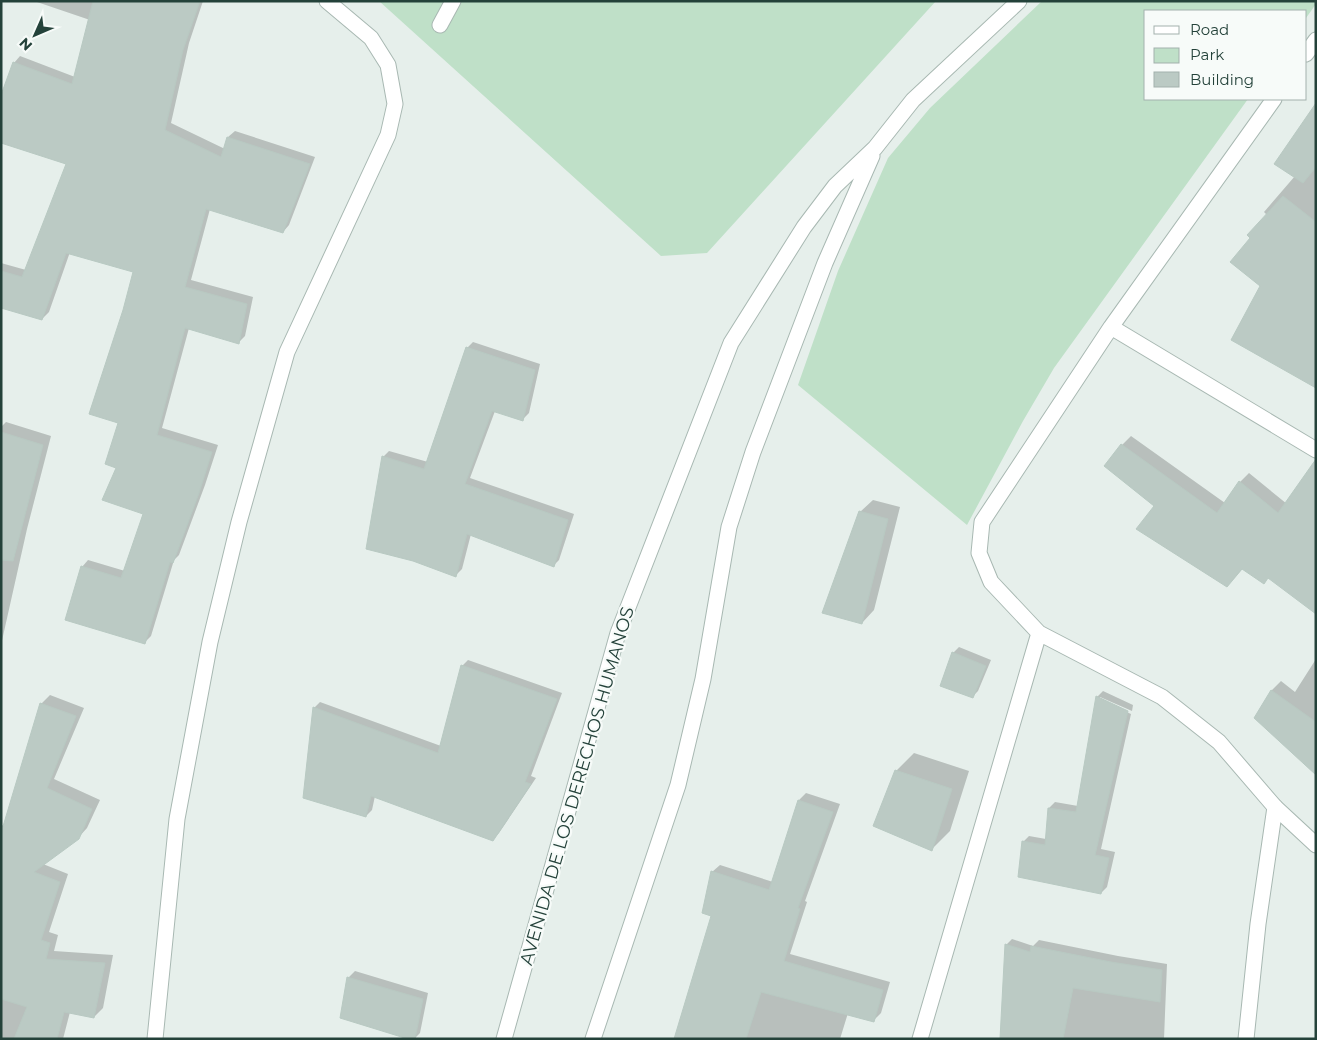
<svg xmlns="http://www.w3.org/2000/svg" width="1317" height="1040" viewBox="0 0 1317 1040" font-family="Montserrat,sans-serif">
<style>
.green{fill:#bfe0c8}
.shadow{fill:#0003}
.building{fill:#bbcac4;stroke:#b8c9c2}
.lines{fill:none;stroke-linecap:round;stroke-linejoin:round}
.service-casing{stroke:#a8b8b2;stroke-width:17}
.minor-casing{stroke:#a8b8b2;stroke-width:17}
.tertiary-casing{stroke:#a8b8b2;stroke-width:17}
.service{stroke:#fff;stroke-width:15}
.minor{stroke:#fff;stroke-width:15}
.tertiary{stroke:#fff;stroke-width:15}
.labels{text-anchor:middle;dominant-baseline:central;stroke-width:4.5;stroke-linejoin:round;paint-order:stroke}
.street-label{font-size:18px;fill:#24423a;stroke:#f7fbf9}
</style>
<rect width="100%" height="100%" fill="#e6efeb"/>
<!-- green -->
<path class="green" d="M 379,1 L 936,1 L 707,253 L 661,256 Z
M 1042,1 L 1316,1 L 1316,4 L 1306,18 L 1306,11 L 1146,11 L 1146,99 L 1248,99 L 1054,368 L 1023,421 L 967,525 L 798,385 L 838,271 L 888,158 L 930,108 Z"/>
<!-- shadow -->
<path class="shadow" d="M 39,1 L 203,1 L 189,43 L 171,123 L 225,149 L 228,137 L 235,131 L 315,157 L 289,225 L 283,232 L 210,209 L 191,280 L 253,297 L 245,336 L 239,342 L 189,328 L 162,428 L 218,445 L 205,485 L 179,555 L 174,560 L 151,636 L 145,642 L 82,567 L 88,560 L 125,571 L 144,513 L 118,467 L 120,422 L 135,271 L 70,252 L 49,312 L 42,319 L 1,307 L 1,263 L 26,270 L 68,163 L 14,63 L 20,56 L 75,77 L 90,20 L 37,2 Z
M 1316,106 L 1316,367 L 1261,286 L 1252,238 L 1267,215 L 1264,212 L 1295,176 Z
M 473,342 L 540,364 L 529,413 L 523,419 L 495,411 L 470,478 L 574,514 L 559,560 L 553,566 L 471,534 L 462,569 L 456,575 L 383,457 L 389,451 L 428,462 L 467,348 Z
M 6,422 L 51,436 L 27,529 L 1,645 L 1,427 Z
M 1131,436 L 1225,503 L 1240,482 L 1249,473 L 1287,504 L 1269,577 L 1243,568 L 1227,586 L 1156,506 L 1122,445 Z
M 873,500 L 900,507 L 874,610 L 862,623 L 860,512 Z
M 959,647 L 991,660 L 978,691 L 972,697 L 953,653 Z
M 1316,659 L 1316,773 L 1256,718 L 1272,690 L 1281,681 L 1295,692 Z
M 468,660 L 562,693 L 531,776 L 536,778 L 499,833 L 493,839 L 375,796 L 372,810 L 366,816 L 314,708 L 320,702 L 441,746 L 462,666 Z
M 1103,691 L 1133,705 L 1132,711 L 1100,697 L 1100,700 L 1131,714 L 1101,849 L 1115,852 L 1107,887 L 1101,893 L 1023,842 L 1029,836 L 1046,839 L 1049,808 L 1055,802 L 1078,806 L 1097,697 Z
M 50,695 L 84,708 L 54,779 L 100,800 L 87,828 L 78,838 L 43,864 L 68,874 L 49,932 L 58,935 L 54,951 L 113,955 L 103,1008 L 94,1017 L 70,1012 L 63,1039 L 1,1039 L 1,825 L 5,826 L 41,704 Z
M 914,753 L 969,771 L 950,831 L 932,849 L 896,771 Z
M 806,793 L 840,804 L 805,901 L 807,902 L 790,954 L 890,982 L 881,1013 L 874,1020 L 848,1013 L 840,1039 L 681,1039 L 713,915 L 712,872 L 720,865 L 773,882 L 799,800 Z
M 1012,939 L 1033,946 L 1039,940 L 1118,956 L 1167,964 L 1164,1039 L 1040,1039 L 1006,945 Z
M 355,971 L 428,993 L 420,1033 L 414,1039 L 341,1017 L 349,977 Z"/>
<!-- building -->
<path class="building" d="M 93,1 L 200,1 L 183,50 L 165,130 L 221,157 L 227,137 L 310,164 L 283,233 L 206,209 L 185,287 L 247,304 L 239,344 L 185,328 L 157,435 L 212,452 L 199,493 L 173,563 L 170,562 L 145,644 L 65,620 L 81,566 L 121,578 L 143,514 L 102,500 L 116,468 L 105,464 L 118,423 L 89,414 L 123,310 L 133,272 L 66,253 L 42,320 L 1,308 L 1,271 L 22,277 L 66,164 L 1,143 L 1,95 L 13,62 L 72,84 Z
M 1316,103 L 1316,167 L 1303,183 L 1274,164 Z
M 1283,196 L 1316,222 L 1316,388 L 1231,340 L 1260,286 L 1230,262 L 1250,238 L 1247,235 Z
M 466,347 L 535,370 L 523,421 L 492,411 L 465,484 L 568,520 L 554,567 L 467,534 L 456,577 L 413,561 L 366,549 L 382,456 L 424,469 Z
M 1,432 L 43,445 L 13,561 L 1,560 Z
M 1121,444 L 1217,513 L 1239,481 L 1278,513 L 1316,459 L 1316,614 L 1268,578 L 1264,584 L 1242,569 L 1227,587 L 1136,529 L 1154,506 L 1104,466 Z
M 859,511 L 888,519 L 862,624 L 822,613 Z
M 952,652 L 986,666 L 973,698 L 940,686 Z
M 461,665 L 557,699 L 525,782 L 531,784 L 493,841 L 371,796 L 366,817 L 303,798 L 313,707 L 438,753 Z
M 1271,690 L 1316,722 L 1316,775 L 1254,718 Z
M 1096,696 L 1128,711 L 1095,855 L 1109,858 L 1101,894 L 1018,877 L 1022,841 L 1045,845 L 1048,808 L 1076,812 Z
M 40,703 L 76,716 L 47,788 L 92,809 L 79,839 L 34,872 L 60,882 L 41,940 L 50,943 L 46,959 L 105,963 L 94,1018 L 64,1012 L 57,1039 L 14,1039 L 27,1007 L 1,999 L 1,833 Z
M 895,770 L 952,789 L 932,851 L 873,826 Z
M 798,800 L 833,812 L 798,908 L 800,909 L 784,961 L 883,990 L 874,1022 L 761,992 L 746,1039 L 674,1039 L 711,916 L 702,913 L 711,871 L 769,890 Z
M 1005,944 L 1030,952 L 1031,946 L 1111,962 L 1162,970 L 1160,1002 L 1073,988 L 1063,1039 L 1000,1039 Z
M 347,977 L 423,999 L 415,1039 L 408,1039 L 340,1018 Z"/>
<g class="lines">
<defs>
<path id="service" d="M 440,25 L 453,1"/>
<path id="minor" d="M 1306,54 L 1316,40
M 1274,99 L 1111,327 L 982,522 L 979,553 L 991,582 L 1039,633 L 1162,697 L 1219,742 L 1275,807
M 1111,327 L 1316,450
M 155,1039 L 177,819 L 210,642 L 239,522 L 287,352 L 388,135 L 395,104 L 388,65 L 371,38 L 327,1
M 504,1039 L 618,633 L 731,343 L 804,227 L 835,186 L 875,148 L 913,100 L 1019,1
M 593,1039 L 678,785 L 703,679 L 729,527 L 753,452 L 825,263 L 872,156
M 920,1039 L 1039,633"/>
<path id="tertiary" d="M 1275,807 L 1316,845
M 1246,1039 L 1258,924 L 1275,807"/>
</defs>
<!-- service casing -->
<use href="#service" class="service-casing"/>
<!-- minor casing -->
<use href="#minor" class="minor-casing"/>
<!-- tertiary casing -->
<use href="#tertiary" class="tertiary-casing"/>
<!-- service -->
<use href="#service" class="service"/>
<!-- minor -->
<use href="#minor" class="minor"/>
<!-- tertiary -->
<use href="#tertiary" class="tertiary"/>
</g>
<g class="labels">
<!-- street labels -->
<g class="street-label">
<text transform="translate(577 786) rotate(-74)">AVENIDA DE LOS DERECHOS HUMANOS</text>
</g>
</g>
<!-- border -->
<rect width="1317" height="1040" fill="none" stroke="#24423a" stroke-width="5"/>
<!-- legend -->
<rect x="1144" y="10" width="162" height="90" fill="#f7fbf9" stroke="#a3b1ad"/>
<rect x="1154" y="26" width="25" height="8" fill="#ffffff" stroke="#a3b1ad"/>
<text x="1190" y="35" font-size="15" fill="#24423a">Road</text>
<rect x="1154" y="48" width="25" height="15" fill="#bfe0c8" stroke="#a3b1ad"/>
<text x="1190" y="60" font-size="15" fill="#24423a">Park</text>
<rect x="1154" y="72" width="25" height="15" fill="#bbcac4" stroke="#a3b1ad"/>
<text x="1190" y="85" font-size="15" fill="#24423a">Building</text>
<!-- north arrow -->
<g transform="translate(35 35) rotate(225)" stroke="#f7fbf9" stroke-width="4" paint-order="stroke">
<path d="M0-4L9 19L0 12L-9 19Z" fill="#24423a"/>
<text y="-8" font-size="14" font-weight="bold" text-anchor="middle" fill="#24423a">N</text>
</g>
</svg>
